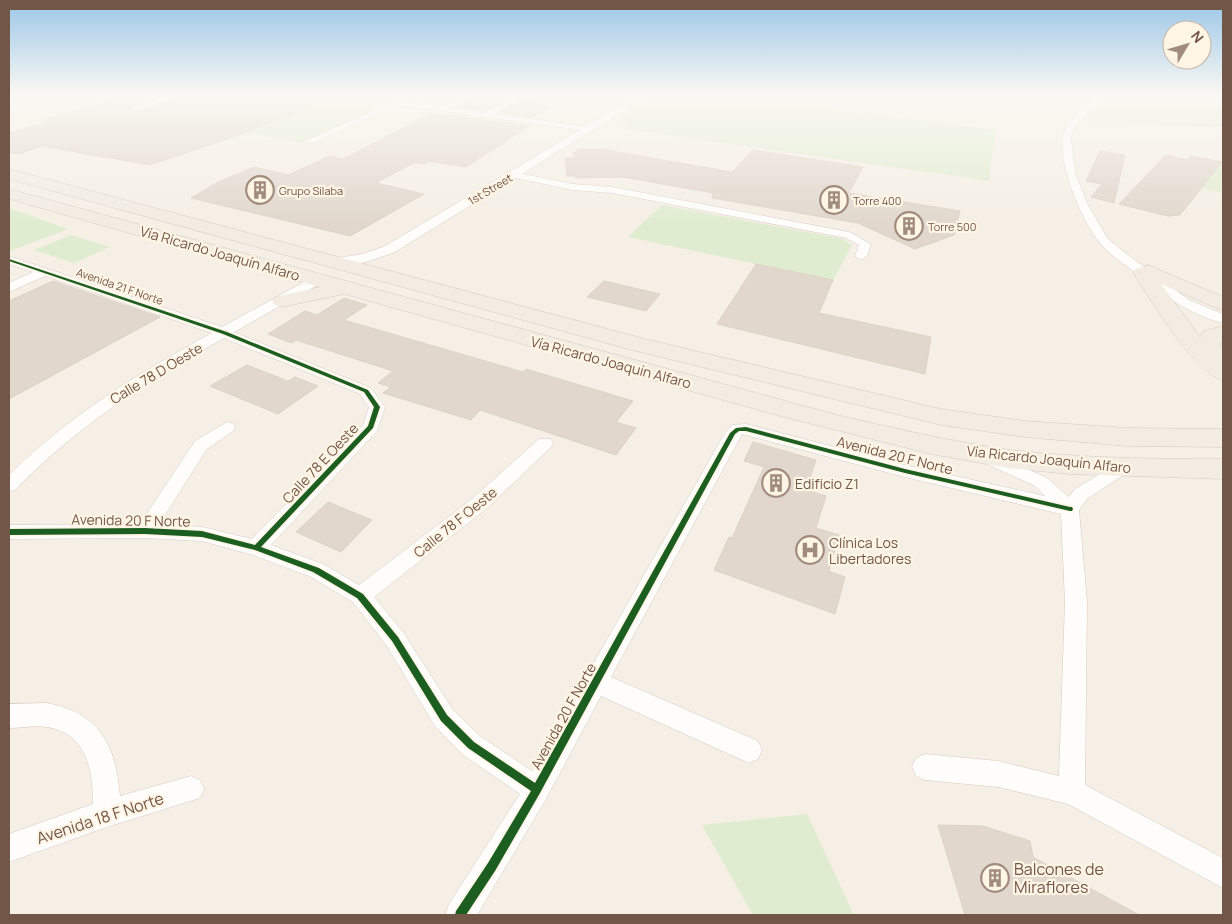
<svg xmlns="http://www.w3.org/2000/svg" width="1232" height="924" viewBox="0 0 1232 924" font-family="Manrope,sans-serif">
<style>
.green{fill:#e0ecd0}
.building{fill:#e1d7cd;stroke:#ded2c8}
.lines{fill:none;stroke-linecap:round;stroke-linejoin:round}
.minor-casing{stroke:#d6ccc4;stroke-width:1}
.tertiary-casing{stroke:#d6ccc4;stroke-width:1}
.primary-casing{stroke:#d4cbc3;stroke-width:1}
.trunk-casing{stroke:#d4cbc3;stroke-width:1}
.minor{fill:#fefdfb;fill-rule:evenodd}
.tertiary{fill:#fefdfb;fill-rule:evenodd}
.primary{fill:#f2ece2;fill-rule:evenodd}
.trunk{fill:#f1e9e2;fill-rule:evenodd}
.cycleway-casing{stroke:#fff5e5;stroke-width:3}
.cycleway{fill:#1b5e20;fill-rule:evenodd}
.labels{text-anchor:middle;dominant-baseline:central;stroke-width:4.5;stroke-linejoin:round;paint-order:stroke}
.far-street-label{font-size:11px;fill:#725647;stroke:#fff5e5}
.far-poi-label{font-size:11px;fill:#725647;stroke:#fff5e5;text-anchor:start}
.street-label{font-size:14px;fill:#725647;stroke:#fff5e5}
.poi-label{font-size:14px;fill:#725647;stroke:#fff5e5;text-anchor:start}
.near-street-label{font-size:16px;fill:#725647;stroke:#fff5e5}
.near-poi-label{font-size:16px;fill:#725647;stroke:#fff5e5;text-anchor:start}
</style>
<rect width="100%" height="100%" fill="#f5efe5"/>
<!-- green -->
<path class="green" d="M 40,94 L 124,94 L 88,105 L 35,96 Z
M 343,94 L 379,96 L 360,105 L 379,108 L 302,143 L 248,133 Z
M 658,94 L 716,94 L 995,130 L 989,181 L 627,129 L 629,125 L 620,123 L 619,118 Z
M 1116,94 L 1163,100 L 1223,100 L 1223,127 L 1085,122 L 1083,117 Z
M 1149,94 L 1216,94 L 1223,99 L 1157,98 Z
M 1223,165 L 1223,193 L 1202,188 L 1218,168 L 1215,166 Z
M 662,205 L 843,239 L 852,245 L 833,280 L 628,237 Z
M 9,208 L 68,229 L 10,251 Z
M 71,235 L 110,247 L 74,263 L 34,250 Z
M 807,814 L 854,915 L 753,915 L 702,825 Z"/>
<!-- building -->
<path class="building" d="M 150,94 L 164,94 L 128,107 L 127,110 L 137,113 L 184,94 L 338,95 L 245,133 L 150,165 L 42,146 L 18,154 L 9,152 L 9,133 L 50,121 L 42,120 L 91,106 L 127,96 L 149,99 Z
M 477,96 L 503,100 L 485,111 L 455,107 Z
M 518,102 L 528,103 L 551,106 L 532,117 L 500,113 Z
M 432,113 L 529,126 L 466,167 L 428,161 L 424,164 L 415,162 L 376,183 L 424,194 L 350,236 L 191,198 L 218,182 L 254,167 L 288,175 L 330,156 L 343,159 Z
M 577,149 L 600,149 L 732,172 L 753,150 L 863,167 L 849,193 L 960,211 L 954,235 L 915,249 L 858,223 L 712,198 L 713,193 L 623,177 L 576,178 L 576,176 L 567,176 L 565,158 L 575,158 L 573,152 L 578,152 Z
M 1100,151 L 1125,155 L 1114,203 L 1091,197 L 1102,184 L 1086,181 Z
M 1166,155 L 1188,160 L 1191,156 L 1222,162 L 1180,215 L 1168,216 L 1119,204 Z
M 756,264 L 833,280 L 819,313 L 931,337 L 925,374 L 717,324 Z
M 53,281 L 160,317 L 9,399 L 9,301 Z
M 604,281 L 634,288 L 660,294 L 646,311 L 587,297 Z
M 344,298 L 367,305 L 344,320 L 523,372 L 526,369 L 633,401 L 616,422 L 636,428 L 616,455 L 480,410 L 471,420 L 383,393 L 391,387 L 378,383 L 393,371 L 296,340 L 292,343 L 268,334 L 305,311 L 317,315 Z
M 247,365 L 288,381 L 295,377 L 318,386 L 278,414 L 210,386 Z
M 753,442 L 816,460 L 806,490 L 826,496 L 816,528 L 839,535 L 829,571 L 845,577 L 835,614 L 714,570 L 729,537 L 732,538 L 764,467 L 744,461 Z
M 328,502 L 372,520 L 341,552 L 296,532 Z
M 938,825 L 983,826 L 1030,841 L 1033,857 L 1139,915 L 965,915 Z"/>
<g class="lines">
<defs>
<path id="minor" d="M 170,94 L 182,94 L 136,111 L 129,109 Z
M 517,94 L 527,94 L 494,114 L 589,127 L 593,129 L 589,131 L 396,105 L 313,143 L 306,141 L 406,96 L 410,98 L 404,102 L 485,113 Z
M 1099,94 L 1108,94 L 1077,124 L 1071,137 L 1075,173 L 1088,205 L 1108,239 L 1124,252 L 1189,300 L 1223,314 L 1223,323 C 1188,315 1160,291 1132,270 C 1121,262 1108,253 1100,243 C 1082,221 1058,165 1063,137 C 1066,119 1087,106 1099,94 Z
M 513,172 L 573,184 L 612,187 L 849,232 L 871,244 L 867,256 L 861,260 L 855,256 L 859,245 L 846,238 L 612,193 L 573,190 L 510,177 L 510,173 Z
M 9,256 L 222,327 L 313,277 L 321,277 L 323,280 L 321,283 L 234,332 L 371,388 L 385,407 L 377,431 L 271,545 L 323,564 L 359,585 L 472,499 L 539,439 L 551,439 L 553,443 L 551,447 L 486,509 L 374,597 L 403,632 L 453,710 L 480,736 L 532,771 L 725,433 L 732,425 L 746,424 L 905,465 L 1045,496 L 1035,486 L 985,463 L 982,459 L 985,455 L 997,455 L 1047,478 L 1069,497 L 1075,489 L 1116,464 L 1122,462 L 1128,464 L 1131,468 L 1128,472 L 1087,499 L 1079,510 L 1087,602 L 1085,785 L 1223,858 L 1223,888 L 1068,804 L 998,787 L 925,780 L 916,776 L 912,767 L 916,758 L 925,754 L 998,761 L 1059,776 L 1065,602 L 1061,514 L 905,477 L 742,434 L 611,677 L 758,741 L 762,750 L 758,759 L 749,763 L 601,696 L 546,799 L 477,915 L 445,915 L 449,904 L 520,794 L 462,754 L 435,726 L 387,646 L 353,602 L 309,576 L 253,555 L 202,541 L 145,538 L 9,539 L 9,525 L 140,524 L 195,441 L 227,422 L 233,423 L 235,427 L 233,431 L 207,449 L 159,524 L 202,527 L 252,539 L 363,425 L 369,407 L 360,394 L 224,338 C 145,382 79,425 15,490 L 9,491 L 9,475 C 69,416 138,373 212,333 L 45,276 L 9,292 L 9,283 L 33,272 L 9,264 Z
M 46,703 C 99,712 116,745 120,796 L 191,776 L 200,780 L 204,789 L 200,798 L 107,827 L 9,862 L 9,834 L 93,804 C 93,771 87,733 47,727 C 34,725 22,728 9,728 L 9,704 Z"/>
<path id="tertiary" d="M 640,94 L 651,94 L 395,252 C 382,257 338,274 329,262 L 331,259 L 363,254 L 385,246 Z"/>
<path id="primary" d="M 9,169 L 645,339 L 941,409 L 1025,421 L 1127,428 L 1223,429 L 1223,447 L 1127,446 L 1025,437 L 941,425 L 632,350 L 9,179 Z
M 9,189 L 837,415 C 894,428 952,442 1011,450 C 1081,458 1152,459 1223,459 L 1223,479 L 1070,474 L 1009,468 L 931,454 L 780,416 L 344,294 L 282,307 L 275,305 L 272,301 L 275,297 L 320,287 L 9,199 Z
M 1148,265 L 1223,297 L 1223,311 L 1161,284 L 1200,337 L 1204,331 L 1223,326 L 1223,339 L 1220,345 L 1223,351 L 1223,380 C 1194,374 1151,299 1133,273 L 1136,269 Z"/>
<path id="trunk" d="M 15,94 L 31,94 L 9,104 L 9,97 Z"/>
</defs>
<!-- minor casing -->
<use href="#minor" class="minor-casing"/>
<!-- tertiary casing -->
<use href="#tertiary" class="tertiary-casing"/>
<!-- primary casing -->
<use href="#primary" class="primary-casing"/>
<!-- trunk casing -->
<use href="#trunk" class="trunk-casing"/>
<!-- minor -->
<use href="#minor" class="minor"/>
<!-- tertiary -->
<use href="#tertiary" class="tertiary"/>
<!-- primary -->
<use href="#primary" class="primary"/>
<!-- trunk -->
<use href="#trunk" class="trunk"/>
<defs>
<path id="cycleway" d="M 9,259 L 227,332 L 368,390 L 380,407 L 373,428 L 261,547 L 319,568 L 363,594 L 398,637 L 447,715 L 474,742 L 535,783 L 730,433 L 736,428 L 746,427 L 905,469 L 1070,507 L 1072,507 L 1073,509 L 1072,511 L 1070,511 L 905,473 L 746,431 L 739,431 L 735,434 L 540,793 L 495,871 L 466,915 L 455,915 L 456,911 L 488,863 L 531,791 L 468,748 L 441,721 L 392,641 L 357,598 L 313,572 L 255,550 L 202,537 L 145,534 L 9,535 L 9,529 L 145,528 L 202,531 L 255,545 L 368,426 L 374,407 L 364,392 L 223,334 L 9,261 Z"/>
</defs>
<!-- cycleway casing -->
<use href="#cycleway" class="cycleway-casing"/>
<!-- cycleway -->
<use href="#cycleway" class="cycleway"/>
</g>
<!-- sky -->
<linearGradient id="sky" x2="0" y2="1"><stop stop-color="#9bc6e7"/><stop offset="0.42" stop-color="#faf8f3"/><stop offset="1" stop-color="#faf8f3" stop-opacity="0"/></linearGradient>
<rect width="1232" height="224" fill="url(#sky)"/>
<!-- icons -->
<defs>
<symbol id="building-ring" viewBox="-11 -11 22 22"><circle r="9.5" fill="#fff5e5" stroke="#a08c7e" stroke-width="1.5"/><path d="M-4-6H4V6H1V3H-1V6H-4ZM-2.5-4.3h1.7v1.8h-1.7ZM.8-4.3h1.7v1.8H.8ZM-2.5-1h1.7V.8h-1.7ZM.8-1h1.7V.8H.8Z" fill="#a08c7e"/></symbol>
<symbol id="hospital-ring" viewBox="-11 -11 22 22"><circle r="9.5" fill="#fff5e5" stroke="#a08c7e" stroke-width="1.5"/><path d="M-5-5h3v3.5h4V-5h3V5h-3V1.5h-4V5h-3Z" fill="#a08c7e"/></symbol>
</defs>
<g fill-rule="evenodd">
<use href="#building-ring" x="244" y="174" width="32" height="32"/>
<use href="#building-ring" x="818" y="184" width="32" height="32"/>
<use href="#building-ring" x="893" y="210" width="32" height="32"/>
<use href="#building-ring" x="760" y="467" width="32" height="32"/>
<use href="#hospital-ring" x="794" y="534" width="32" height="32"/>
<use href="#building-ring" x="979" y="862" width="32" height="32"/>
</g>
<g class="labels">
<!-- far-street labels -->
<g class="far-street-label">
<text transform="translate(490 189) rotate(-31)">1st Street</text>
<text transform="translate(120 286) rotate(19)">Avenida 21 F Norte</text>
</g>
<!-- far-poi labels -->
<g class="far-poi-label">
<text x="279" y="190">Grupo Silaba</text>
<text x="853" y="200">Torre 400</text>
<text x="928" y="226">Torre 500</text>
</g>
<!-- street labels -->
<g class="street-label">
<text transform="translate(220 253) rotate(16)">Vía Ricardo Joaquín Alfaro</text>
<text transform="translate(611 362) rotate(15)">Vía Ricardo Joaquín Alfaro</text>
<text transform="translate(156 373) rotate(-31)">Calle 78 D Oeste</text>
<text transform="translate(895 455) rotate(14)">Avenida 20 F Norte</text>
<text transform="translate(1049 459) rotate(6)">Vía Ricardo Joaquín Alfaro</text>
<text transform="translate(320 463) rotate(-47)">Calle 78 E Oeste</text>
<text transform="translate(131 520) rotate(1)">Avenida 20 F Norte</text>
<text transform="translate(455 522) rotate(-39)">Calle 78 F Oeste</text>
<text transform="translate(563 716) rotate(-61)">Avenida 20 F Norte</text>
</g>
<!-- poi labels -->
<g class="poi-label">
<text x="795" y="483">Edificio Z1</text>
<text x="829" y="542">Clínica Los<tspan x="829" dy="16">Libertadores</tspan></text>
</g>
<!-- near-street labels -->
<g class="near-street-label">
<text transform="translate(100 818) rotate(-18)">Avenida 18 F Norte</text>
</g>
<!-- near-poi labels -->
<g class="near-poi-label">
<text x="1014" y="869">Balcones de<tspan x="1014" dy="18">Miraflores</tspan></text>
</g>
</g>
<!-- border -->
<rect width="1232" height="924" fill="none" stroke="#725647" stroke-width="20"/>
<!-- north arrow -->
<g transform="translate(1187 45) rotate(52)"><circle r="24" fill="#fff5e5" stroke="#c7b5a6"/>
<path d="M0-4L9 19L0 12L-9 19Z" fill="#a08c7e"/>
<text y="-8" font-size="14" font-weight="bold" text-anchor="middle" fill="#725647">N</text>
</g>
</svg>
